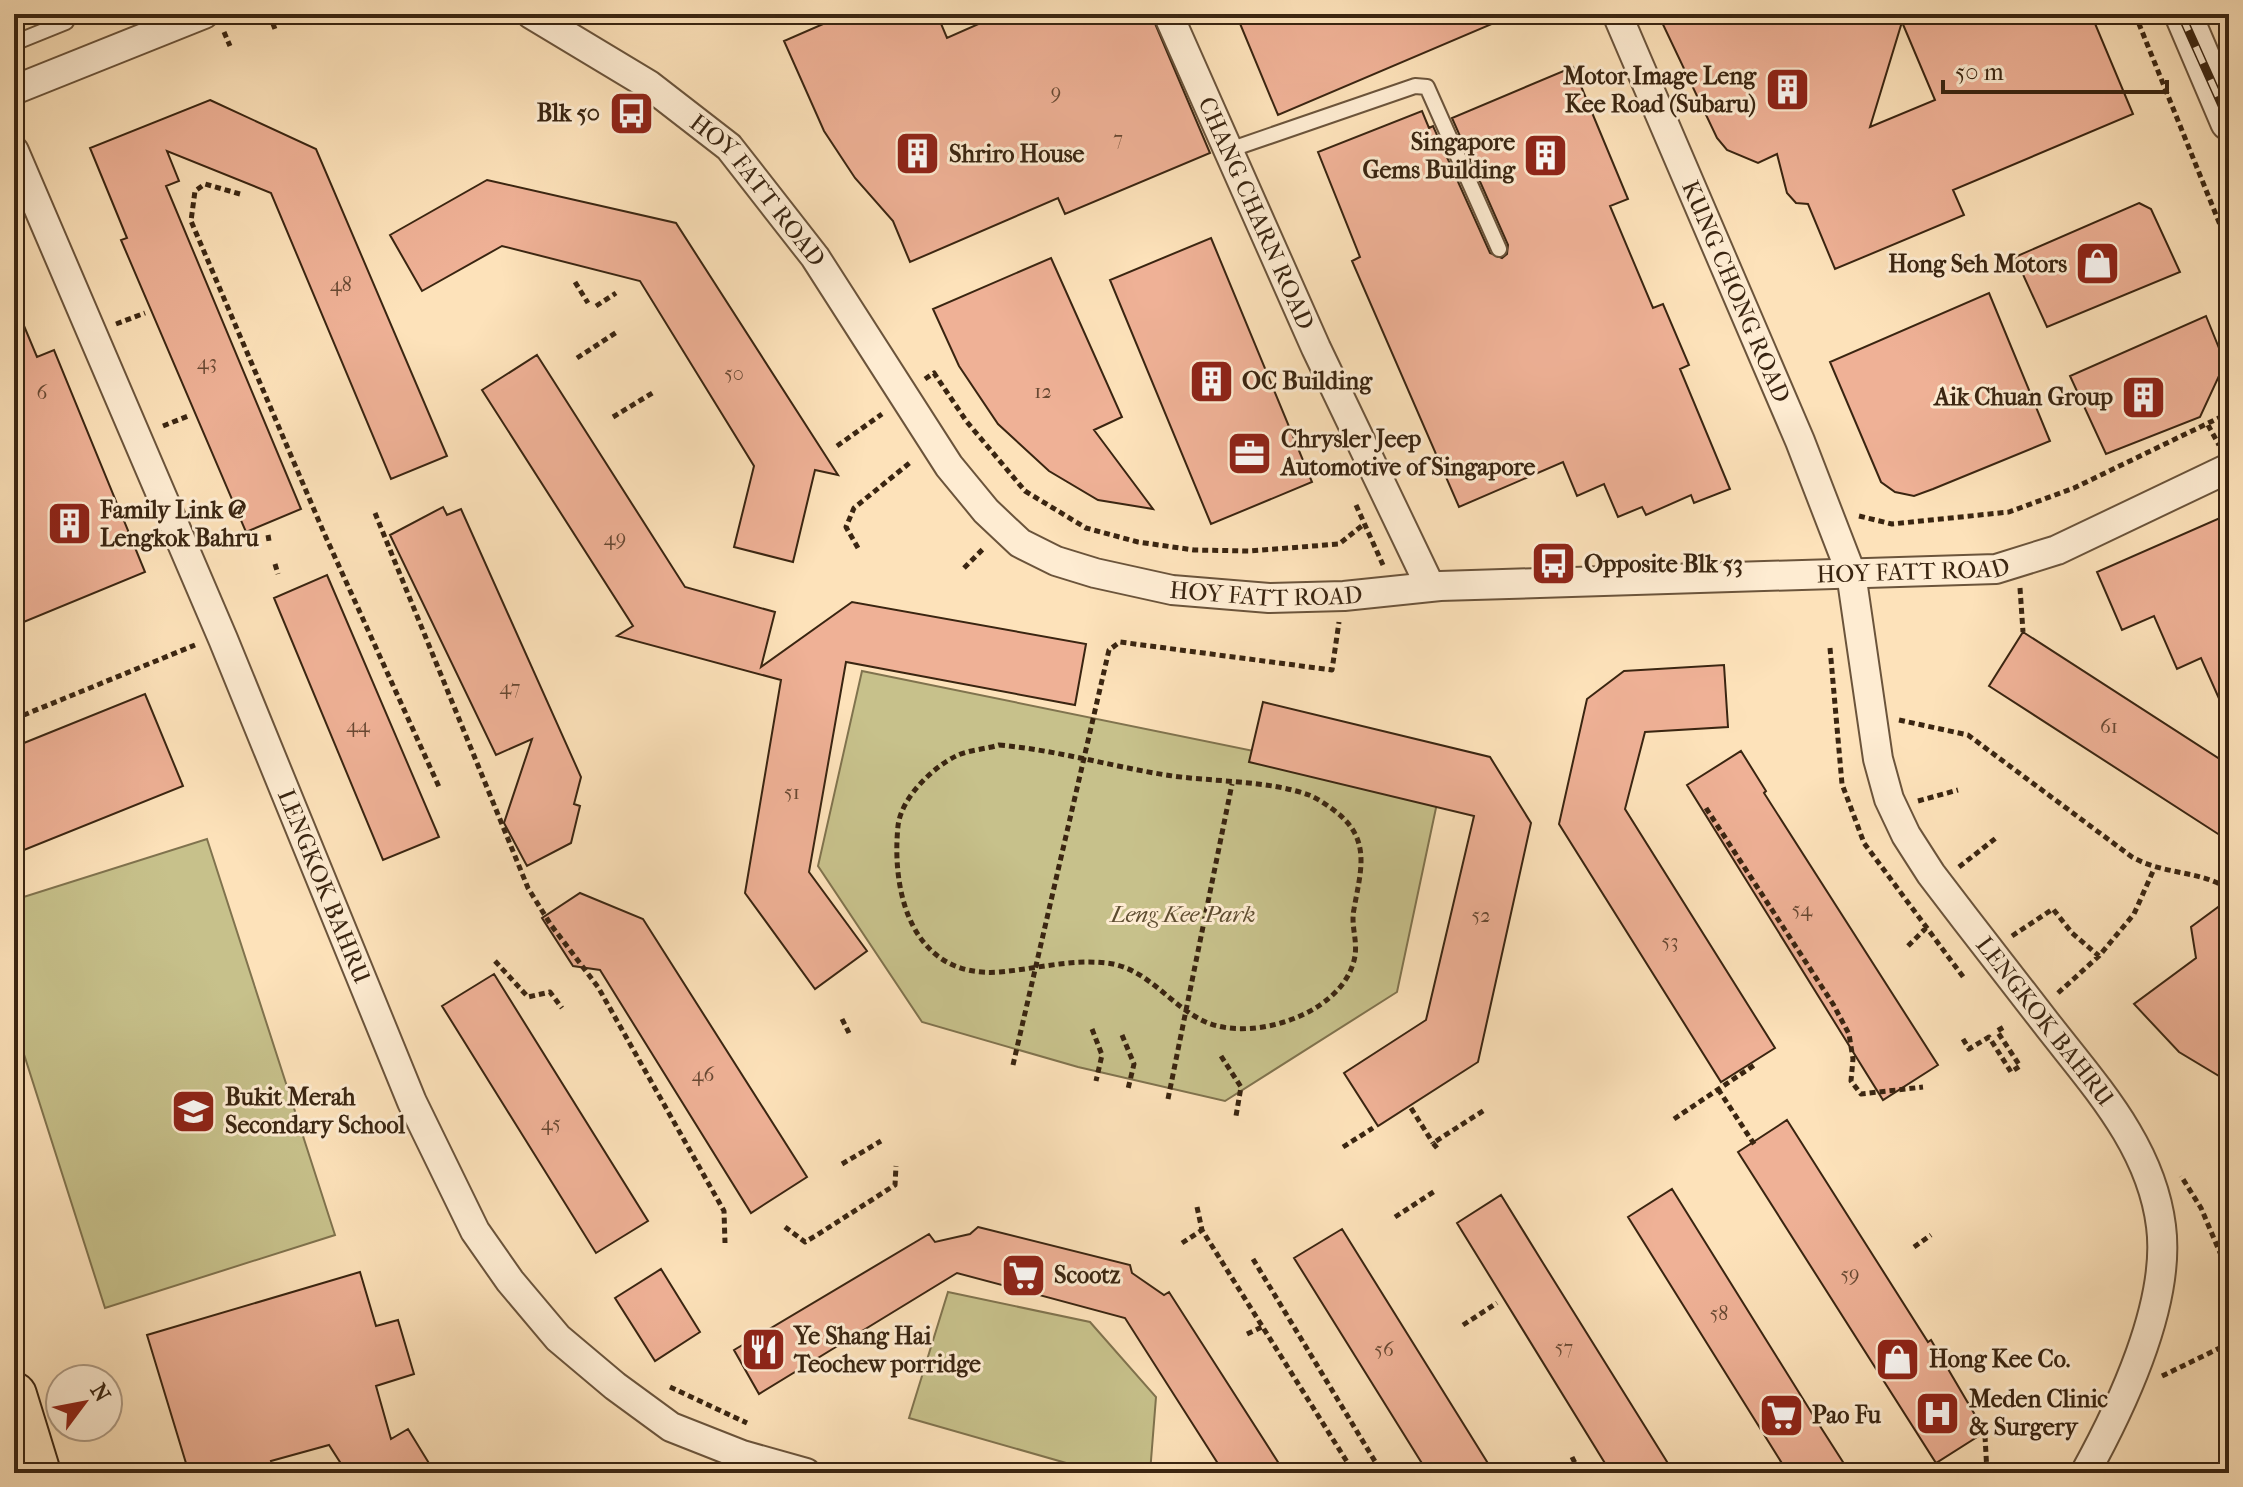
<svg xmlns="http://www.w3.org/2000/svg" width="2243" height="1487" viewBox="0 0 2243 1487" font-family="'IM FELL French Canon',serif">
<style>
.green{fill:#c7c18b;stroke:#80734e;stroke-width:2}
.building{fill:#efb196;stroke:#3a2511;stroke-width:2;fill-rule:evenodd}
.lines{fill:none;stroke-linecap:round;stroke-linejoin:round}
.service-casing{stroke:#6b543b;stroke-width:18}
.minor-casing{stroke:#6b543b;stroke-width:32}
.tertiary-casing{stroke:#6b543b;stroke-width:40}
.primary-casing{stroke:#3a2511;stroke-width:48}
.path{stroke:#3a2511;stroke-width:5;stroke-dasharray:6 4;stroke-linecap:butt}
.service{stroke:#feecd2;stroke-width:14}
.minor{stroke:#feecd2;stroke-width:28}
.tertiary{stroke:#feecd2;stroke-width:36}
.primary{stroke:#fde2ba;stroke-width:44}
.rail-casing{stroke:#3a2511;stroke-width:9}
.rail{stroke:#feecd2;stroke-width:6;stroke-dasharray:18;stroke-linecap:butt}
.labels{text-anchor:middle;dominant-baseline:central;stroke-width:6;stroke-linejoin:round;paint-order:stroke}
.number-label{font-size:20px;fill:#674832}
.poi-label{font-size:24px;font-weight:bold;fill:#3a2511;stroke:#feecd2;text-anchor:start}
.street-label{font-size:24px;fill:#3a2511;stroke:#feecd2}
.park-label{font-size:24px;font-style:italic;fill:#5d4c30;stroke:#feecd2}
</style>
<rect width="100%" height="100%" fill="#fde2ba"/>
<filter id="stains"><feTurbulence type="fractalNoise" baseFrequency=".0025" numOctaves="4"/><feColorMatrix values="0 0 0 0 .2 0 0 0 0 .09 0 0 0 0 .02 0 0 0 .5 -.17"/></filter>
<radialGradient id="worn" r=".72"><stop offset=".6" stop-color="#630" stop-opacity="0"/><stop offset="1" stop-color="#630" stop-opacity=".3"/></radialGradient>
<!-- green -->
<path class="green" d="M 862,671 L 1440,789 L 1397,992 L 1225,1101 L 1078,1067 L 922,1022 L 818,866 Z
M 207,839 L 335,1235 L 105,1308 L 14,1023 L 14,900 Z
M 948,1292 L 1090,1322 L 1156,1397 L 1150,1473 L 1101,1473 L 909,1418 Z"/>
<!-- building -->
<path class="building" d="M 846,14 L 937,14 L 947,38 L 1001,14 L 1151,14 L 1210,153 L 1065,214 L 1058,198 L 910,262 L 893,221 L 855,178 L 824,131 L 784,41 Z
M 1236,14 L 1512,14 L 1513,15 L 1278,115 Z
M 1658,14 L 2091,14 L 2133,114 L 1953,190 L 1964,215 L 1835,269 L 1808,204 L 1796,203 L 1787,193 L 1777,154 L 1758,163 L 1727,150 L 1717,138 ZM 1902,22 L 1935,100 L 1870,127 Z
M 1573,67 L 1628,199 L 1610,206 L 1653,308 L 1663,304 L 1689,365 L 1680,369 L 1730,489 L 1694,503 L 1691,495 L 1646,515 L 1642,507 L 1618,517 L 1604,484 L 1577,496 L 1563,462 L 1459,507 L 1352,261 L 1360,257 L 1318,152 L 1422,111 L 1429,128 L 1433,126 L 1490,253 L 1502,258 L 1507,254 L 1508,245 L 1452,118 Z
M 210,100 L 316,149 L 447,456 L 391,479 L 271,193 L 167,151 L 179,181 L 166,186 L 301,509 L 246,532 L 121,240 L 127,238 L 90,148 Z
M 487,180 L 676,223 L 838,475 L 815,470 L 793,562 L 734,547 L 754,466 L 640,281 L 502,246 L 422,291 L 390,235 Z
M 2139,203 L 2151,209 L 2180,272 L 2047,327 L 2015,257 Z
M 1211,238 L 1312,482 L 1211,524 L 1110,280 Z
M 1051,258 L 1122,417 L 1094,430 L 1153,509 L 1098,500 L 1049,471 L 998,424 L 959,366 L 933,309 Z
M 1989,293 L 2050,441 L 1933,489 L 1914,496 L 1895,492 L 1881,482 L 1830,362 Z
M 14,302 L 37,357 L 54,350 L 145,572 L 14,626 Z
M 2206,316 L 2225,363 L 2200,417 L 2106,454 L 2070,376 Z
M 537,355 L 685,587 L 775,612 L 761,667 L 852,602 L 1086,644 L 1075,705 L 846,662 L 809,872 L 867,951 L 815,989 L 745,893 L 781,680 L 617,636 L 633,626 L 482,390 Z
M 443,507 L 447,515 L 461,509 L 581,777 L 574,804 L 580,806 L 571,843 L 527,866 L 504,823 L 532,739 L 496,755 L 390,535 Z
M 2229,514 L 2229,721 L 2201,658 L 2177,669 L 2154,616 L 2122,630 L 2097,572 Z
M 327,575 L 439,837 L 383,860 L 274,598 Z
M 2023,632 L 2229,765 L 2229,841 L 1989,686 Z
M 1724,665 L 1728,727 L 1645,732 L 1625,809 L 1775,1048 L 1721,1082 L 1559,824 L 1587,699 L 1624,671 Z
M 145,694 L 183,786 L 14,854 L 14,747 Z
M 1263,702 L 1490,757 L 1531,823 L 1478,1062 L 1378,1126 L 1344,1073 L 1426,1020 L 1474,816 L 1249,762 Z
M 1741,751 L 1766,791 L 1764,793 L 1938,1065 L 1883,1100 L 1687,785 Z
M 580,893 L 643,919 L 807,1177 L 751,1213 L 600,970 L 573,966 L 542,918 Z
M 2229,899 L 2229,1082 L 2179,1052 L 2134,1004 L 2196,958 L 2191,927 Z
M 494,974 L 648,1221 L 596,1253 L 442,1006 Z
M 1787,1120 L 1928,1342 L 1931,1340 L 1985,1432 L 1936,1463 L 1738,1152 Z
M 1672,1189 L 1818,1423 L 1850,1473 L 1788,1473 L 1628,1217 Z
M 1501,1195 L 1543,1263 L 1674,1473 L 1611,1473 L 1457,1223 Z
M 978,1227 L 1130,1265 L 1132,1273 L 1164,1295 L 1169,1292 L 1285,1473 L 1224,1473 L 1125,1318 L 957,1273 L 759,1394 L 734,1350 L 929,1234 L 935,1242 L 970,1234 Z
M 1342,1229 L 1494,1473 L 1428,1473 L 1294,1258 Z
M 661,1269 L 700,1332 L 655,1361 L 615,1298 Z
M 360,1272 L 376,1326 L 398,1320 L 414,1374 L 376,1386 L 391,1439 L 408,1429 L 435,1473 L 347,1473 L 329,1445 L 271,1461 L 275,1473 L 189,1473 L 147,1335 Z"/>
<g class="lines">
<defs>
<path id="service" d="M 14,43 L 66,22
M 1229,150 L 1415,86 L 1427,87 L 1499,249"/>
<g id="minor">
<path id="s1" d="M 531,14 L 649,85 L 729,147 L 815,257 L 949,466 L 986,511 L 1020,543 L 1056,561 L 1095,573 L 1172,590 L 1269,598 L 1344,596 L 1440,586 L 1996,569 L 2057,550 L 2229,468"/>
<path id="s2" d="M 1168,14 L 1316,348 L 1430,586"/>
<path id="s3" d="M 1617,14 L 1800,441 L 1851,573 L 1878,759 L 1889,799 L 1906,835 L 1931,874 C 1969,924 2008,974 2046,1023 C 2094,1085 2151,1145 2161,1226 C 2171,1303 2121,1408 2085,1473"/>
<path d="M 14,90 L 204,14"/>
<path id="s4" d="M 14,151 L 223,639 L 412,1102 L 475,1231 L 510,1281 L 558,1338 L 615,1386 L 671,1427 L 742,1455 L 806,1473"/>
</g>
<path id="tertiary" d="M 2183,14 L 2229,122"/>
<path id="primary" d="M 14,1395 L 38,1473"/>
</defs>
<!-- service casing -->
<use href="#service" class="service-casing"/>
<!-- minor casing -->
<use href="#minor" class="minor-casing"/>
<!-- tertiary casing -->
<use href="#tertiary" class="tertiary-casing"/>
<!-- primary casing -->
<use href="#primary" class="primary-casing"/>
<!-- path -->
<path class="path" d="M 269,14 L 275,29
M 2135,14 L 2229,247
M 85,21 L 98,14
M 224,32 L 230,46
M 240,194 L 205,184 L 195,191 L 191,221 L 324,533 L 440,789
M 2221,225 L 2229,220
M 575,282 L 588,303
M 596,306 L 616,293
M 116,324 L 145,313
M 577,358 L 617,332
M 925,379 L 934,373 L 967,422 L 1025,491 L 1086,528 L 1138,542 L 1194,550 L 1249,551 L 1339,544 L 1364,524
M 613,417 L 654,392
M 2208,425 L 2219,445
M 163,426 L 188,416
M 837,446 L 882,414
M 1356,505 L 1383,565
M 375,513 L 528,888 L 551,925 L 598,987 L 724,1211 L 725,1243
M 1859,516 L 1892,524 L 2009,512 L 2074,488 L 2229,413
M 268,535 L 269,541
M 858,548 L 846,527 L 854,508 L 912,461
M 275,564 L 278,574
M 964,568 L 984,548
M 2020,588 L 2023,632
M 1830,648 L 1842,784 L 1864,843 L 1964,978
M 14,719 L 195,645
M 1899,720 L 1968,735 L 2132,857 C 2164,875 2199,870 2229,889
M 999,745 C 1056,750 1110,766 1166,775 C 1210,782 1268,780 1309,795 C 1319,799 1333,809 1341,816 C 1371,843 1360,874 1354,909 C 1350,928 1360,943 1353,964 C 1337,1015 1254,1041 1208,1023 C 1171,1008 1148,967 1106,963 C 1070,959 1035,969 1000,972 C 914,979 891,896 898,826 C 901,798 932,768 956,756 C 968,750 986,749 999,745 Z
M 1918,801 L 1958,790
M 1706,808 L 1833,1004 L 1849,1034 L 1853,1059 L 1851,1081 L 1861,1094 L 1923,1087
M 1959,867 L 1996,838
M 2012,936 L 2053,909 L 2072,933 L 2099,956 L 2134,914 L 2154,869
M 1908,946 L 1926,928
M 495,961 L 528,997 L 550,992 L 562,1008
M 2058,993 L 2099,956
M 842,1019 L 849,1033
M 1092,1029 L 1102,1055 L 1096,1081
M 1122,1035 L 1134,1064 L 1128,1089
M 1963,1039 L 1969,1049 L 1989,1037 L 2011,1072 L 2020,1066 L 1997,1031 L 2004,1027
M 1221,1056 L 1241,1087 L 1236,1116
M 1013,1065 L 1109,650 L 1120,642 L 1332,670 L 1339,622
M 1718,1089 L 1756,1147
M 1168,1099 L 1232,784
M 1411,1108 L 1433,1143
M 1674,1119 L 1756,1064
M 1343,1147 L 1373,1128
M 1437,1148 L 1433,1143 L 1486,1109
M 842,1164 L 881,1141
M 1197,1207 L 1202,1230 L 1354,1473
M 1395,1217 L 1435,1191
M 785,1227 L 805,1242 L 817,1235 L 895,1185 L 896,1166
M 1182,1243 L 1202,1230
M 1914,1247 L 1931,1235
M 1253,1259 L 1382,1473
M 1463,1325 L 1497,1303
M 1247,1334 L 1264,1326
M 2162,1376 L 2226,1345 L 2221,1255 L 2201,1208 L 2181,1176
M 670,1387 L 747,1423
M 1985,1436 L 1987,1473
M 1572,1457 L 1580,1473"/>
<!-- service -->
<use href="#service" class="service"/>
<!-- minor -->
<use href="#minor" class="minor"/>
<!-- tertiary -->
<use href="#tertiary" class="tertiary"/>
<!-- primary -->
<use href="#primary" class="primary"/>
<defs>
<path id="rail" d="M 2181,14 L 2229,121"/>
</defs>
<!-- rail casing -->
<use href="#rail" class="rail-casing"/>
<!-- rail -->
<use href="#rail" class="rail"/>
</g>
<!-- icons -->
<defs>
<symbol id="building-square" viewBox="-11 -11 22 22"><rect x="-9" y="-9" width="18" height="18" rx="4" fill="#8f2418" stroke="#feecd2"/><path d="M-4-6H4V6H1V3H-1V6H-4ZM-2.5-4.3h1.7v1.8h-1.7ZM.8-4.3h1.7v1.8H.8ZM-2.5-1h1.7V.8h-1.7ZM.8-1h1.7V.8H.8Z" fill="#fff"/></symbol>
<symbol id="bus-square" viewBox="-11 -11 22 22"><rect x="-9" y="-9" width="18" height="18" rx="4" fill="#8f2418" stroke="#feecd2"/><path d="M-5-6H5V4H4V6H2V4H-2V6H-4V4H-5ZM-3.5-4V0h7V-4ZM-3.5 1.2v1.5H-2V1.2ZM2 1.2v1.5H3.5V1.2Z" fill="#fff"/></symbol>
<symbol id="shop-square" viewBox="-11 -11 22 22"><rect x="-9" y="-9" width="18" height="18" rx="4" fill="#8f2418" stroke="#feecd2"/><path d="M-5-2.5h2.3a2.7 3.5 0 0 1 5.4 0H5L5.5 6h-11ZM-1.5-2.5h3a1.5 2.3 0 0 0-3 0Z" fill="#fff"/></symbol>
<symbol id="office-square" viewBox="-11 -11 22 22"><rect x="-9" y="-9" width="18" height="18" rx="4" fill="#8f2418" stroke="#feecd2"/><path d="M-6-3h4V-5.5h4V-3h4V5H-6ZM-1-4.5V-3h2v-1.5ZM-6 0V1H6V0Z" fill="#fff"/></symbol>
<symbol id="school-square" viewBox="-11 -11 22 22"><rect x="-9" y="-9" width="18" height="18" rx="4" fill="#8f2418" stroke="#feecd2"/><path d="M0-5L7-2L0 1L-7-2ZM-4 1L0 2.5L4 1V4Q0 6-4 4Z" fill="#fff"/></symbol>
<symbol id="supermarket-square" viewBox="-11 -11 22 22"><rect x="-9" y="-9" width="18" height="18" rx="4" fill="#8f2418" stroke="#feecd2"/><path d="M-6-5.5h2.5l.6 2H6L4.5 2H-2.5L-4.4-4H-6ZM-1.5 3.2a1.3 1.3 0 1 0 .1 0ZM3 3.2a1.3 1.3 0 1 0 .1 0Z" fill="#fff"/></symbol>
<symbol id="restaurant-square" viewBox="-11 -11 22 22"><rect x="-9" y="-9" width="18" height="18" rx="4" fill="#8f2418" stroke="#feecd2"/><path d="M-5-6h1v4h1v-4h1v4h1v-4h1v5L-1.5 .5V6h-2V.5L-5-1ZM5-6V6H3V1.5H1.5Q1.5-4 5-6Z" fill="#fff"/></symbol>
<symbol id="hospital-square" viewBox="-11 -11 22 22"><rect x="-9" y="-9" width="18" height="18" rx="4" fill="#8f2418" stroke="#feecd2"/><path d="M-5-5h3v3.5h4V-5h3V5h-3V1.5h-4V5h-3Z" fill="#fff"/></symbol>
</defs>
<g fill-rule="evenodd">
<use href="#building-square" x="1762" y="64" width="51" height="51"/>
<use href="#bus-square" x="606" y="88" width="51" height="51"/>
<use href="#building-square" x="892" y="128" width="51" height="51"/>
<use href="#building-square" x="1520" y="130" width="51" height="51"/>
<use href="#shop-square" x="2072" y="238" width="51" height="51"/>
<use href="#building-square" x="1186" y="356" width="51" height="51"/>
<use href="#building-square" x="2118" y="372" width="51" height="51"/>
<use href="#office-square" x="1224" y="428" width="51" height="51"/>
<use href="#building-square" x="44" y="498" width="51" height="51"/>
<use href="#bus-square" x="1528" y="538" width="51" height="51"/>
<use href="#school-square" x="168" y="1086" width="51" height="51"/>
<use href="#supermarket-square" x="998" y="1250" width="51" height="51"/>
<use href="#restaurant-square" x="738" y="1324" width="51" height="51"/>
<use href="#shop-square" x="1872" y="1334" width="51" height="51"/>
<use href="#hospital-square" x="1912" y="1388" width="51" height="51"/>
<use href="#supermarket-square" x="1756" y="1390" width="51" height="51"/>
</g>
<g class="labels">
<!-- number labels -->
<g class="number-label">
<text x="1056" y="92">9</text>
<text x="1118" y="138">7</text>
<text x="341" y="284">48</text>
<text x="207" y="362">43</text>
<text x="734" y="373">50</text>
<text x="1043" y="391">12</text>
<text x="42" y="392">6</text>
<text x="615" y="538">49</text>
<text x="510" y="687">47</text>
<text x="358" y="725">44</text>
<text x="2109" y="726">61</text>
<text x="792" y="792">51</text>
<text x="1802" y="909">54</text>
<text x="1481" y="915">52</text>
<text x="1670" y="941">53</text>
<text x="703" y="1074">46</text>
<text x="551" y="1123">45</text>
<text x="1850" y="1274">59</text>
<text x="1719" y="1313">58</text>
<text x="1564" y="1347">57</text>
<text x="1384" y="1349">56</text>
</g>
<!-- poi labels -->
<g class="poi-label">
<text x="1756" y="76" text-anchor="end">Motor Image Leng<tspan x="1756" dy="28">Kee Road (Subaru)</tspan></text>
<text x="600" y="113" text-anchor="end">Blk 50</text>
<text x="1515" y="142" text-anchor="end">Singapore<tspan x="1515" dy="28">Gems Building</tspan></text>
<text x="949" y="154">Shriro House</text>
<text x="2067" y="264" text-anchor="end">Hong Seh Motors</text>
<text x="1242" y="381">OC Building</text>
<text x="2113" y="397" text-anchor="end">Aik Chuan Group</text>
<text x="1281" y="439">Chrysler Jeep<tspan x="1281" dy="28">Automotive of Singapore</tspan></text>
<text x="100" y="510">Family Link @<tspan x="100" dy="28">Lengkok Bahru</tspan></text>
<text x="1584" y="564">Opposite Blk 53</text>
<text x="225" y="1097">Bukit Merah<tspan x="225" dy="28">Secondary School</tspan></text>
<text x="1054" y="1275">Scootz</text>
<text x="794" y="1336">Ye Shang Hai<tspan x="794" dy="28">Teochew porridge</tspan></text>
<text x="1929" y="1359">Hong Kee Co.</text>
<text x="1969" y="1399">Meden Clinic<tspan x="1969" dy="28">&amp; Surgery</tspan></text>
<text x="1812" y="1415">Pao Fu</text>
</g>
<!-- street labels -->
<g class="street-label">
<text stroke="none"><textPath href="#s1" startOffset="290">HOY FATT ROAD</textPath></text>
<text stroke="none"><textPath href="#s2" startOffset="218">CHANG CHARN ROAD</textPath></text>
<text stroke="none"><textPath href="#s3" startOffset="302">KUNG CHONG ROAD</textPath></text>
<text stroke="none"><textPath href="#s1" startOffset="1634">HOY FATT ROAD</textPath></text>
<text stroke="none"><textPath href="#s1" startOffset="986">HOY FATT ROAD</textPath></text>
<text stroke="none"><textPath href="#s4" startOffset="798">LENGKOK BAHRU</textPath></text>
<text stroke="none"><textPath href="#s3" startOffset="1108">LENGKOK BAHRU</textPath></text>
</g>
<!-- park labels -->
<g class="park-label">
<text x="1183" y="914">Leng Kee Park</text>
</g>
</g>
<!-- margin -->
<rect width="2243" height="1487" fill="none" stroke="#fde2ba" stroke-width="48"/>
<rect x="16" y="16" width="2211" height="1455" fill="none" stroke="#3a2511" stroke-width="4"/>
<rect x="24" y="24" width="2195" height="1439" fill="none" stroke="#3a2511" stroke-width="2"/>
<!-- north arrow -->
<g transform="translate(84 1403) rotate(58)"><circle r="38" fill="#feecd2" stroke="#b09c85" stroke-width="2"/>
<path d="M0-6L14 30L0 20L-14 30Z" fill="#8f2418"/>
<text y="-12" font-size="22" font-weight="bold" text-anchor="middle" fill="#3a2511">N</text>
</g>
<!-- scale -->
<path d="M1943 80v12h224v-12" fill="none" stroke="#3a2511" stroke-width="4"/>
<text x="1955" y="80" font-size="24" fill="#3a2511" stroke="#feecd2" stroke-width="6" paint-order="stroke">50 m</text>
<rect width="100%" height="100%" filter="url(#stains)"/>
<rect width="100%" height="100%" fill="url(#worn)"/>
</svg>
